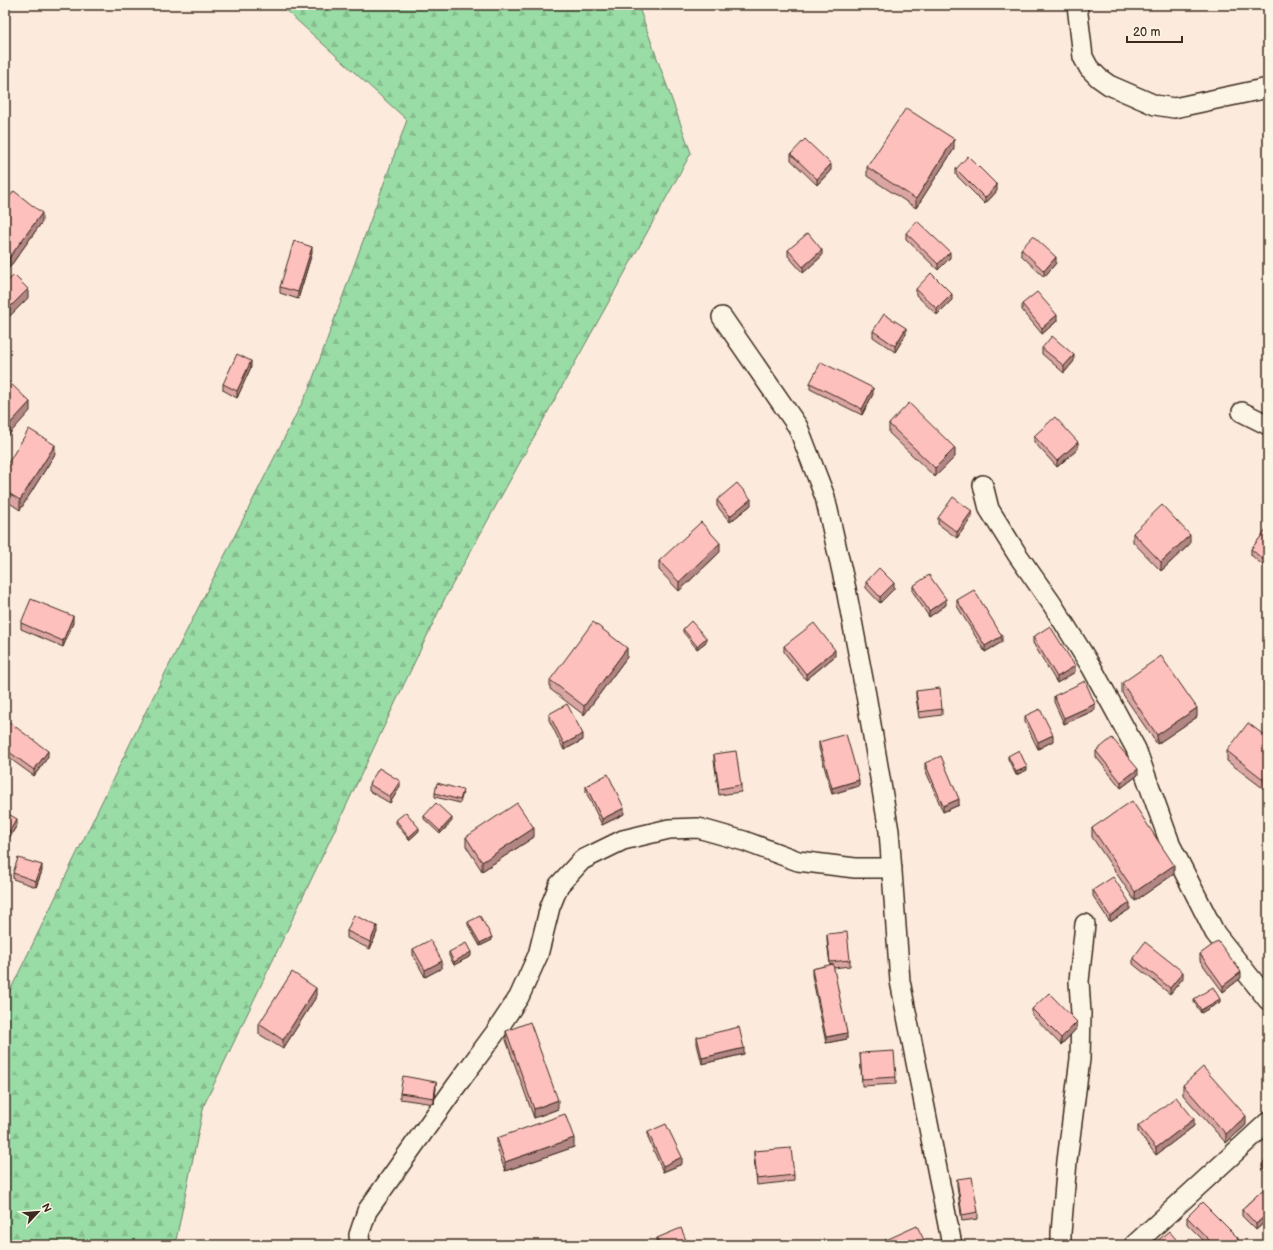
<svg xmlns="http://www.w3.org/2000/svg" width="1273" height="1250" viewBox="0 0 1273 1250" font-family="'Balsamiq Sans',sans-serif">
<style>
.forest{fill:url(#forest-firs);stroke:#6a8362}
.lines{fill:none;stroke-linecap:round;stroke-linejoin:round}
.minor-casing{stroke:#3b2a1e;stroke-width:22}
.minor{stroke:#fcf5e5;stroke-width:19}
.wall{fill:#daa5a3;stroke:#3b2a1e}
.shaded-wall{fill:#b18684;stroke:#3b2a1e}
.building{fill:#fdc0bd;stroke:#3b2a1e}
</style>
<defs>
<pattern id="forest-firs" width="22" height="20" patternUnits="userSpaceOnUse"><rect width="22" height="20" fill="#99dca6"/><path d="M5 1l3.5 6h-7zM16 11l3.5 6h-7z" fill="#85bd8e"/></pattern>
</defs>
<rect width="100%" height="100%" fill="#fceadd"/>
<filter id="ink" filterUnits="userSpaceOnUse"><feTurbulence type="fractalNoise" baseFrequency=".025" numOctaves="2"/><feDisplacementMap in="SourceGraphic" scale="8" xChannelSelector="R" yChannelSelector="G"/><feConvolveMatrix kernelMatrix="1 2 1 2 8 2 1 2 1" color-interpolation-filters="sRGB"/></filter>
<g filter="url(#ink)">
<!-- forest -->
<path class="forest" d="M 280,5 L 638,5 L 691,153 L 446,596 L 204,1105 L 175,1245 L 5,1245 L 5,1001 L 146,711 L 309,389 L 407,120 Z"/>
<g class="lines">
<defs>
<path id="minor" d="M 1077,5 L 1083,57 L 1089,68 L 1099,78 L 1109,85 L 1155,105 L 1174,108 L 1268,88
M 722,317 L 798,427 L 825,497 L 846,589 L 866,695 L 889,831 L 900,981 L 952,1245
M 1242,412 L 1268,425
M 983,485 L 989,509 L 1017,554 L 1052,604 L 1092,668 L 1136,749 L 1171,846 L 1215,933 L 1268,1000
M 360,1245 L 359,1235 L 367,1211 L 456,1086 L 495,1033 L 519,997 L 538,955 L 550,907 L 559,885 L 582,860 L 623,840 L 669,829 L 698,828 L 744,841 L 798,861 L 855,868 L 892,868
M 1061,1245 L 1061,1233 L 1067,1161 L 1080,1059 L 1081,1014 L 1079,981 L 1085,924
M 1134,1245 L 1268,1122"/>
</defs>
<!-- minor casing -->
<use href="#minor" class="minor-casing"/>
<!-- minor -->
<use href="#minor" class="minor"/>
</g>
<!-- wall -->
<path class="wall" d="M 954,149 L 916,208 L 867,176 L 867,167 Z
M 791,154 L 831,170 L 817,185 L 791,160 Z
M 956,169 L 997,191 L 985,204 L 956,175 Z
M 5,203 L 42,222 L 9,268 L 5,265 Z
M 906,233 L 950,258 L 938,270 L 906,239 Z
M 1021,249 L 1056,263 L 1044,277 L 1021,255 Z
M 788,250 L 822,256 L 803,273 L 788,256 Z
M 312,253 L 298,299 L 280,293 L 280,287 Z
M 916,289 L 952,300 L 937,315 L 916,295 Z
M 1022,304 L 1057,321 L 1042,334 L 1022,310 Z
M 873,331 L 906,334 L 895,352 L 873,337 Z
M 1042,348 L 1074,361 L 1064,373 L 1042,354 Z
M 251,367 L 237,398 L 223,390 L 223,384 Z
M 810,383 L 873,394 L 862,415 L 810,389 Z
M 889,424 L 955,457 L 935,477 L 889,433 Z
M 1034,436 L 1078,449 L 1057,467 L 1034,442 Z
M 55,454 L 20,510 L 5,500 L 5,468 Z
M 717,500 L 751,505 L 730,522 L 717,506 Z
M 972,517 L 957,538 L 938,524 L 938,518 Z
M 1268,528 L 1268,566 L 1266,568 L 1251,555 L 1251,549 Z
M 1133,533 L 1190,544 L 1161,571 L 1133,542 Z
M 720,552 L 679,591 L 659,570 L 659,561 Z
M 866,582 L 894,589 L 880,603 L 866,588 Z
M 913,586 L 946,605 L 929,617 L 913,592 Z
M 957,600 L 1002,642 L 985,652 L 957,606 Z
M 21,623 L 73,623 L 63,647 L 21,629 Z
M 683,629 L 706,642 L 697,649 L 683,632 Z
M 1033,637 L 1075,672 L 1057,683 L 1033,643 Z
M 784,646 L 835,656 L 806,680 L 784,652 Z
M 627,657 L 584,715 L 550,689 L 550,680 Z
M 1122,683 L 1197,717 L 1157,744 L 1122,693 Z
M 916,691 L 942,709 L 942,715 L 919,718 L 916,697 Z
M 1054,696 L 1095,710 L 1064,724 L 1054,702 Z
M 549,714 L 583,740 L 564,750 L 549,720 Z
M 1025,716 L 1053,741 L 1038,749 L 1025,722 Z
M 5,729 L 48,757 L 34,776 L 5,755 Z
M 1268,738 L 1268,792 L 1227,761 L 1227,751 Z
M 819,742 L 859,786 L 832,794 L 819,748 Z
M 1096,751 L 1138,775 L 1121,788 L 1096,757 Z
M 714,754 L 741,785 L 741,792 L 719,795 L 714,760 Z
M 1008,756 L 1027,770 L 1016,775 L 1008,759 Z
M 925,763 L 959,805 L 943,812 L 925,769 Z
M 369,784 L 400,787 L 390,803 L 369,791 Z
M 586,786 L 624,814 L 602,825 L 586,792 Z
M 435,793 L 463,793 L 460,803 L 435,797 Z
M 5,812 L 17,825 L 6,843 L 5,842 Z
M 424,816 L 452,821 L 440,834 L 424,819 Z
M 396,820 L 419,831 L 409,840 L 396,823 Z
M 1092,828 L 1174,874 L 1135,901 L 1092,837 Z
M 466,837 L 534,837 L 482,871 L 466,846 Z
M 42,871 L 36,887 L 13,879 L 13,873 Z
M 1093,890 L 1130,909 L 1110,922 L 1093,896 Z
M 468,922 L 492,940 L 480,946 L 468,925 Z
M 347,931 L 377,932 L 370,949 L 347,938 Z
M 827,934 L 850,960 L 850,966 L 833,968 L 847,1039 L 826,1043 L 812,975 L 812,969 L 830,965 L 827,941 Z
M 413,949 L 442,968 L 425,977 L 413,955 Z
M 449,952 L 471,956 L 454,965 L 449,956 Z
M 1200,954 L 1241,978 L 1223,992 L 1200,961 Z
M 1133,958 L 1183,978 L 1170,994 L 1133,964 Z
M 316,997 L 283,1049 L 259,1034 L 259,1024 Z
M 1194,999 L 1220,1002 L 1201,1013 L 1194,1002 Z
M 1032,1009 L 1077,1028 L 1061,1045 L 1032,1015 Z
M 506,1031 L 558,1109 L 534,1118 L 506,1040 Z
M 697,1037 L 744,1054 L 702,1064 L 697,1044 Z
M 860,1053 L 896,1077 L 896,1084 L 862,1086 Z
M 1183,1085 L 1246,1125 L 1226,1143 L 1183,1095 Z
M 436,1088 L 434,1104 L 400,1099 L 400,1093 Z
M 1138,1126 L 1194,1126 L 1156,1155 L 1138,1132 Z
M 648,1132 L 682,1164 L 663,1172 L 648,1138 Z
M 497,1138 L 574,1147 L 505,1171 L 497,1147 Z
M 754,1151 L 794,1175 L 794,1181 L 757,1185 L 754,1158 Z
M 1268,1155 L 1268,1172 L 1262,1168 L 1262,1165 Z
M 957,1179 L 978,1212 L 978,1219 L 962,1221 L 957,1186 Z
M 1268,1185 L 1268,1219 L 1256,1230 L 1242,1216 L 1242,1209 Z
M 1187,1217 L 1238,1244 L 1208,1245 L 1187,1224 Z
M 657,1238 L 688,1245 L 657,1245 Z"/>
<!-- shaded-wall -->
<path class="shaded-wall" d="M 954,139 L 954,149 L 916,208 L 916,199 Z
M 831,164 L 831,170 L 817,185 L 817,179 Z
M 997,185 L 997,191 L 985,204 L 985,198 Z
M 42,213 L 42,222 L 9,268 L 9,258 Z
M 312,247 L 312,253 L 298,299 L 298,292 Z
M 822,250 L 822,256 L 803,273 L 803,267 Z
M 950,252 L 950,258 L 938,270 L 938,264 Z
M 1056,257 L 1056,263 L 1044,277 L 1044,271 Z
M 28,289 L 28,298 L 5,321 L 5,312 Z
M 952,294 L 952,300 L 937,315 L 937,309 Z
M 1057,315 L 1057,321 L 1042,334 L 1042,328 Z
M 906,328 L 906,334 L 895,352 L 895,346 Z
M 1074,355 L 1074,361 L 1064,373 L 1064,366 Z
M 251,361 L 251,367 L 237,398 L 237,391 Z
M 873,388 L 873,394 L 862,415 L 862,409 Z
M 30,402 L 30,411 L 5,439 L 5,429 Z
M 1078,442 L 1078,449 L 1057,467 L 1057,461 Z
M 55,445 L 55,454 L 20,510 L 20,500 Z
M 955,448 L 955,457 L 935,477 L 935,468 Z
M 751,499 L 751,505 L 730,522 L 730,516 Z
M 972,511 L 972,517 L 957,538 L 957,532 Z
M 1190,535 L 1190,544 L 1161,571 L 1161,562 Z
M 720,543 L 720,552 L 679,591 L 679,582 Z
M 6,545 L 6,552 L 5,553 L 5,547 Z
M 1268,560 L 1268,566 L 1266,568 L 1266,562 Z
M 894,583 L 894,589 L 880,603 L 880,597 Z
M 946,599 L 946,605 L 929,617 L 929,611 Z
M 73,616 L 73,623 L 63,647 L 63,641 Z
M 1002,636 L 1002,642 L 985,652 L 985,646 Z
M 706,638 L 706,642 L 697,649 L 697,646 Z
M 627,648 L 627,657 L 584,715 L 584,706 Z
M 835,650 L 835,656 L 806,680 L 806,674 Z
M 1075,666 L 1075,672 L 1057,683 L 1057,677 Z
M 1095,704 L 1095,710 L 1064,724 L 1064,718 Z
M 1197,708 L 1197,717 L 1157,744 L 1157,735 Z
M 583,734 L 583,740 L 564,750 L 564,744 Z
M 1053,735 L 1053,741 L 1038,749 L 1038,742 Z
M 48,751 L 48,757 L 34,776 L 34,770 Z
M 1027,767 L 1027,770 L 1016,775 L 1016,772 Z
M 1138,769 L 1138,775 L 1121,788 L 1121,782 Z
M 859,780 L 859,786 L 832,794 L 832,788 Z
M 400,781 L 400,787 L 390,803 L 390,797 Z
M 959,799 L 959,805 L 943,812 L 943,806 Z
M 624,808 L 624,814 L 602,825 L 602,819 Z
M 452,818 L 452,821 L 440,834 L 440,831 Z
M 17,819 L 17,825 L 6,843 L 6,836 Z
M 419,828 L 419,831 L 409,840 L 409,837 Z
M 534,828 L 534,837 L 482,871 L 482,862 Z
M 42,865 L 42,871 L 36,887 L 36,881 Z
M 1174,865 L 1174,874 L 1135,901 L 1135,892 Z
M 1130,903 L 1130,909 L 1110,922 L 1110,916 Z
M 377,926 L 377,932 L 370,949 L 370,942 Z
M 492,937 L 492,940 L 480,946 L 480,943 Z
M 471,952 L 471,956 L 454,965 L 454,962 Z
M 442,961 L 442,968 L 425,977 L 425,970 Z
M 1183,972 L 1183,978 L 1170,994 L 1170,988 Z
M 1241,972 L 1241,978 L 1223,992 L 1223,986 Z
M 316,988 L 316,997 L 283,1049 L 283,1040 Z
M 1220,999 L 1220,1002 L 1201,1013 L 1201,1010 Z
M 1077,1022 L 1077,1028 L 1061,1045 L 1061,1038 Z
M 847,1033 L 847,1039 L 826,1043 L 826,1037 Z
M 744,1048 L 744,1054 L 702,1064 L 702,1058 Z
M 436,1082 L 436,1088 L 434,1104 L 434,1098 Z
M 558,1100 L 558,1109 L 534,1118 L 534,1109 Z
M 1246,1116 L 1246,1125 L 1226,1143 L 1226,1134 Z
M 1194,1119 L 1194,1126 L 1156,1155 L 1156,1148 Z
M 574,1138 L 574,1147 L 505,1171 L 505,1162 Z
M 682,1157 L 682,1164 L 663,1172 L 663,1166 Z
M 1268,1213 L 1268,1219 L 1256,1230 L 1256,1224 Z
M 1238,1238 L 1238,1244 L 1237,1245 L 1231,1245 Z
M 925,1242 L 925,1245 L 919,1245 Z"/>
<!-- building -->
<path class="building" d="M 906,108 L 954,139 L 916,199 L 867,167 Z
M 805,139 L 831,164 L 817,179 L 791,154 Z
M 968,156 L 997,185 L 985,198 L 956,169 Z
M 14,191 L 42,213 L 9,258 L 5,255 L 5,203 Z
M 917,221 L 950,252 L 938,264 L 906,233 Z
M 808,233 L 822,250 L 803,267 L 788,250 Z
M 1033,236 L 1056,257 L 1044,271 L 1021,249 Z
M 294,241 L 312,247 L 298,292 L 280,287 Z
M 931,273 L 952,294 L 937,309 L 916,289 Z
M 14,275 L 28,289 L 5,312 L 5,284 Z
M 1037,292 L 1057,315 L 1042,328 L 1022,304 Z
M 884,314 L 906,328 L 895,346 L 873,331 Z
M 1052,336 L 1074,355 L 1064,366 L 1042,348 Z
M 237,354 L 251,361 L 237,391 L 223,384 Z
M 821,362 L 873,388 L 862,409 L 810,383 Z
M 7,380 L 30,402 L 5,429 L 5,382 Z
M 909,403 L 955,448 L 935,468 L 889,424 Z
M 1055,417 L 1078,442 L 1057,461 L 1034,436 Z
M 29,429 L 55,445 L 20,500 L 5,491 L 5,468 Z
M 737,483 L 751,499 L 730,516 L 717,500 Z
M 953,497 L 972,511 L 957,532 L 938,518 Z
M 1162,505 L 1190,535 L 1161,562 L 1133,533 Z
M 701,522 L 720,543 L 679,582 L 659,561 Z
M 1268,528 L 1268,560 L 1266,562 L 1251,549 Z
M 879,568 L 894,583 L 880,597 L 866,582 Z
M 929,575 L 946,599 L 929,611 L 913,586 Z
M 974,590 L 1002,636 L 985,646 L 957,600 Z
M 31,599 L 73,616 L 63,641 L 21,623 Z
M 691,621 L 706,638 L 697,646 L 683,629 Z
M 593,622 L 627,648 L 584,706 L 550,680 Z
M 814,623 L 835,650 L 806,674 L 784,646 Z
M 1050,626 L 1075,666 L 1057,677 L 1033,637 Z
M 1161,656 L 1197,708 L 1157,735 L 1122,683 Z
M 1085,681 L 1095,704 L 1064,718 L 1054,696 Z
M 940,688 L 942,709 L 919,712 L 916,691 Z
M 567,704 L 583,734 L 564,744 L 549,714 Z
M 1040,709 L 1053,735 L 1038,742 L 1025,716 Z
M 9,722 L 48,751 L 34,770 L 5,749 L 5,729 Z
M 1248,723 L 1268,738 L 1268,783 L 1227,751 Z
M 846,734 L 859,780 L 832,788 L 819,742 Z
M 1112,738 L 1138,769 L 1121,782 L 1096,751 Z
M 1019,750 L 1027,767 L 1016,772 L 1008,756 Z
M 736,751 L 741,785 L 719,789 L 714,754 Z
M 941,756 L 959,799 L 943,806 L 925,763 Z
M 379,768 L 400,781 L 390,797 L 369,784 Z
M 608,774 L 624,808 L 602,819 L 586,786 Z
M 437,783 L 463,790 L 460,800 L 435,793 Z
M 1132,801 L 1174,865 L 1135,892 L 1092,828 Z
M 436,803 L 452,818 L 440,831 L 424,816 Z
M 517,803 L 534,828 L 482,862 L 466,837 Z
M 5,812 L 17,819 L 6,836 L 5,836 Z
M 406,812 L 419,828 L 409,837 L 396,820 Z
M 18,858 L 42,865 L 36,881 L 13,873 Z
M 1113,877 L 1130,903 L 1110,916 L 1093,890 Z
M 354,915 L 377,926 L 370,942 L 347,931 Z
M 480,916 L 492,937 L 480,943 L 468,922 Z
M 847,932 L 850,960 L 830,962 L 827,934 Z
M 430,940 L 442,961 L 425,970 L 413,949 Z
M 1218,941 L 1241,972 L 1223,986 L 1200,954 Z
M 1145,942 L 1183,972 L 1170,988 L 1133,958 Z
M 466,943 L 471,952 L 454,962 L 449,952 Z
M 833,964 L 847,1033 L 826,1037 L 812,969 Z
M 292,972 L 316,988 L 283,1040 L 259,1024 Z
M 1213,987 L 1220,999 L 1201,1010 L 1194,999 Z
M 1049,993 L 1077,1022 L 1061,1038 L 1032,1009 Z
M 530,1022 L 558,1100 L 534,1109 L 506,1031 Z
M 739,1027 L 744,1048 L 702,1058 L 697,1037 Z
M 894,1051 L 896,1077 L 862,1079 L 860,1053 Z
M 1203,1067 L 1246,1116 L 1226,1134 L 1183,1085 Z
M 403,1076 L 436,1082 L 434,1098 L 400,1093 Z
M 1176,1097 L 1194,1119 L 1156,1148 L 1138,1126 Z
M 565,1114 L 574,1138 L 505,1162 L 497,1138 Z
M 666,1124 L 682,1157 L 663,1166 L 648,1132 Z
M 791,1148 L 794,1175 L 757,1179 L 754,1151 Z
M 1268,1155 L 1268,1169 L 1262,1165 Z
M 972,1177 L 978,1212 L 962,1215 L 957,1179 Z
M 1268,1185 L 1268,1213 L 1256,1224 L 1242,1209 Z
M 1202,1202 L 1238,1238 L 1231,1245 L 1208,1245 L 1211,1242 L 1187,1217 Z
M 917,1226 L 925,1242 L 919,1245 L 875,1245 Z
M 681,1228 L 688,1245 L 660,1245 L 657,1238 Z
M 1169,1231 L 1181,1245 L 1159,1245 L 1156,1242 Z"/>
</g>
<!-- margin -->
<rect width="1273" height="1250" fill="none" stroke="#fcf5e5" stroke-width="20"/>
<rect x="10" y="10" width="1253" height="1230" fill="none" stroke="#3b2a1e" stroke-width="1.5" filter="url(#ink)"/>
<!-- north arrow -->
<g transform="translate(38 1212) rotate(64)" stroke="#fcf5e5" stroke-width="3" paint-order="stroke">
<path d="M0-3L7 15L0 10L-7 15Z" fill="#3b2a1e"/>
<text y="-6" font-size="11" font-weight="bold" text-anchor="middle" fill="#3b2a1e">N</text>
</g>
<!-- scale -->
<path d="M1127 36v6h55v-6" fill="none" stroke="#3b2a1e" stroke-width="2"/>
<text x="1133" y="36" font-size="12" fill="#3b2a1e" stroke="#fcf5e5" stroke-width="3" paint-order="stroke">20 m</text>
</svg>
